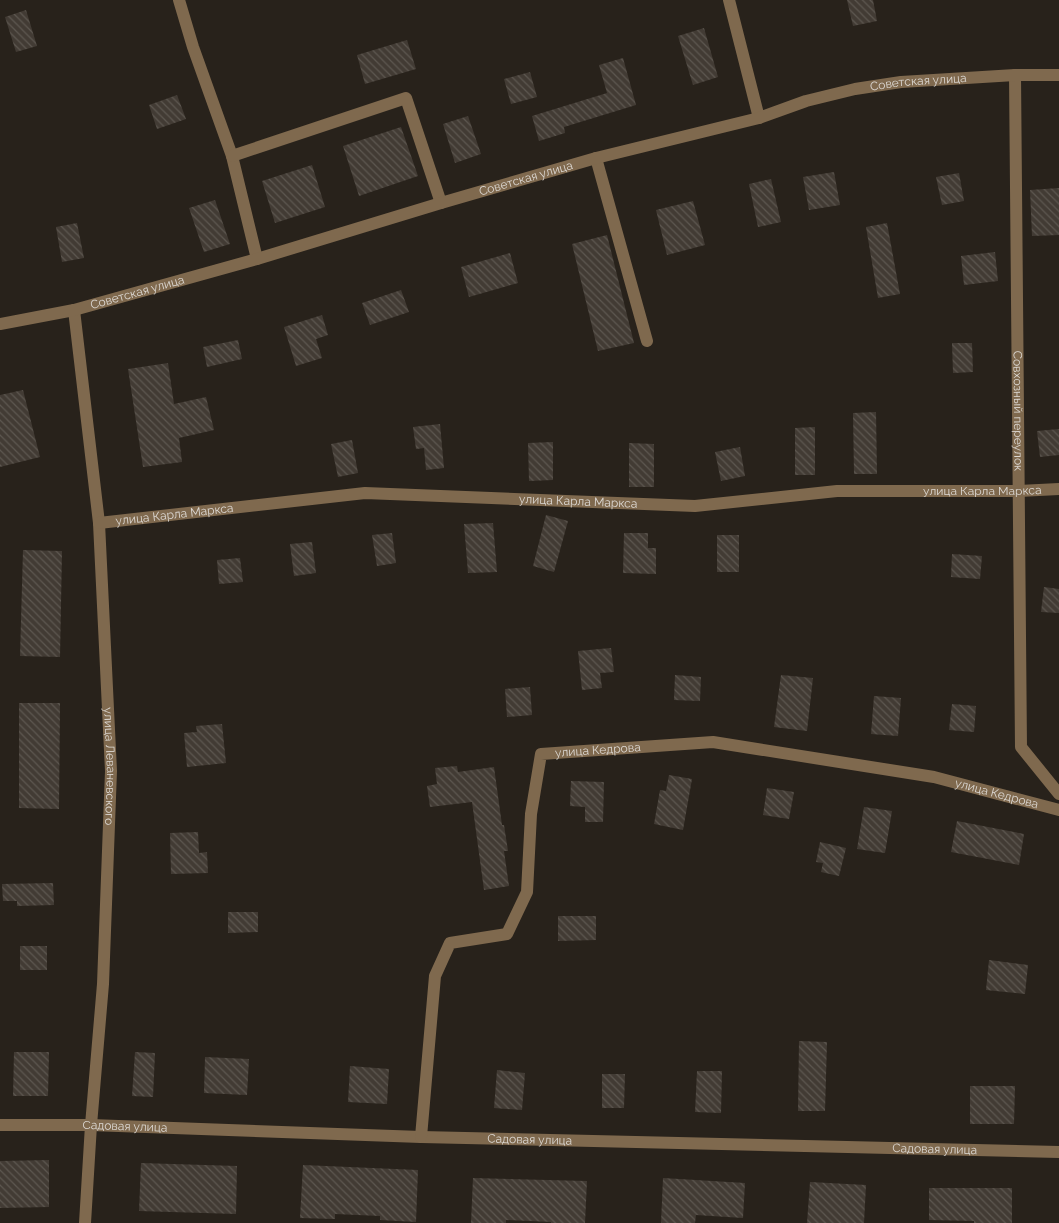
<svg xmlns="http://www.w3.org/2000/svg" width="1059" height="1223" viewBox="0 0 1059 1223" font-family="Raleway,sans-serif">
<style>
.building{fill:url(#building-back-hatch)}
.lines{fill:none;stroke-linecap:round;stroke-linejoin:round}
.minor{stroke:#7f694e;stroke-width:12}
.labels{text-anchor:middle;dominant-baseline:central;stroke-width:4;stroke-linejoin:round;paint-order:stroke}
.street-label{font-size:12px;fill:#dcd8d3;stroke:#28221b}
</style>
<defs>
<pattern id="building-back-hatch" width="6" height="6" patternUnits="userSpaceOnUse" patternTransform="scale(1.25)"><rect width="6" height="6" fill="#423b34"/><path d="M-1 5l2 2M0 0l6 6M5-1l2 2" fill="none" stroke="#5d5750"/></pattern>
</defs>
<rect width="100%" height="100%" fill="#28221b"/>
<!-- building -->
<path class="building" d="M 847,0 L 873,0 L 877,21 L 853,26 Z
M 26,10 L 37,46 L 16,52 L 5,17 Z
M 704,28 L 718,77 L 693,85 L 678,36 Z
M 407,40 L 416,69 L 365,84 L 357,55 Z
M 623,58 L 636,105 L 564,127 L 565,133 L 539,141 L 532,116 L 607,93 L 599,65 Z
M 530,72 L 537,97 L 511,104 L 504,79 Z
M 177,95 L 186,119 L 157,129 L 149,105 Z
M 468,116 L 481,154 L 455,163 L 443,124 Z
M 401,127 L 418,176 L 359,196 L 343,146 Z
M 312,165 L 325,207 L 275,223 L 262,181 Z
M 834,172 L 840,205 L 809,210 L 803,177 Z
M 959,173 L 964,201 L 942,205 L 936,177 Z
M 771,179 L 781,222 L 758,227 L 749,184 Z
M 1059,188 L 1059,235 L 1032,236 L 1030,190 Z
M 215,200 L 230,244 L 204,252 L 189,208 Z
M 693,201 L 705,245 L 667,255 L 656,210 Z
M 77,223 L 84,258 L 62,262 L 56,227 Z
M 887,223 L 900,294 L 878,298 L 866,227 Z
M 607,235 L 634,343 L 598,351 L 572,244 Z
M 995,252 L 998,281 L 964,285 L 961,256 Z
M 510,253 L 518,283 L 469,297 L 461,267 Z
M 401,290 L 409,312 L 370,325 L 362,303 Z
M 322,315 L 328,335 L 316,339 L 322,358 L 296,366 L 284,327 Z
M 238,340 L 242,359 L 207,367 L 203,347 Z
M 952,343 L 972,343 L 973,372 L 953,373 Z
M 168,363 L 174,404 L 206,397 L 214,430 L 179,438 L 182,462 L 143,467 L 128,369 Z
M 23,390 L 40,457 L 0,467 L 0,395 Z
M 876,412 L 877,474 L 854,474 L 853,413 Z
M 440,424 L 444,468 L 426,470 L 424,448 L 416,449 L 413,427 Z
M 815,427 L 815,475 L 795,475 L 795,428 Z
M 1059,429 L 1059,455 L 1040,457 L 1037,431 Z
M 352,440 L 358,473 L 338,477 L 331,444 Z
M 553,442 L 553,480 L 529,481 L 528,443 Z
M 629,443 L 654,444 L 654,487 L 629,487 Z
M 740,447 L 745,476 L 721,481 L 715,452 Z
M 546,515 L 568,521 L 554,572 L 533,566 Z
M 493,523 L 497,572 L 468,573 L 464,524 Z
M 392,533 L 396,563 L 377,566 L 372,535 Z
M 624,533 L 648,533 L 648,548 L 656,548 L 656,574 L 623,573 Z
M 717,535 L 739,535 L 739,572 L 717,572 Z
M 312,542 L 316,573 L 294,576 L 290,544 Z
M 23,550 L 62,551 L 60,657 L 20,656 Z
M 952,554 L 982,556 L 980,579 L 951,577 Z
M 240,558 L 243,582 L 219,584 L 217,560 Z
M 1044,587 L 1059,589 L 1059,613 L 1041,612 Z
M 611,648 L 614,672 L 600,673 L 602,688 L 582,690 L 578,651 Z
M 675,675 L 701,677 L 700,701 L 674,700 Z
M 781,675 L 813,678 L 807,731 L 774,727 Z
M 530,687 L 532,715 L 507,717 L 505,689 Z
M 874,696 L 901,698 L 898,736 L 871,734 Z
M 19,703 L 60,703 L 59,809 L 19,808 Z
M 952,704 L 976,706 L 974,732 L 949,730 Z
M 222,724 L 226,763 L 187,767 L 184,733 L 197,732 L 196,726 Z
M 457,766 L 458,772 L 494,767 L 502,825 L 504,825 L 508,851 L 504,851 L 509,886 L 484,890 L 472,802 L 430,807 L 427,786 L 437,784 L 435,768 Z
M 669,775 L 692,779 L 683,830 L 654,824 L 660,790 L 666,791 Z
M 571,781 L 604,782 L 603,822 L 585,822 L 585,807 L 570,806 Z
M 767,788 L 794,792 L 789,819 L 763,815 Z
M 864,807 L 892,811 L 885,853 L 857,849 Z
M 957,821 L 1024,834 L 1019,865 L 951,852 Z
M 198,832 L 199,853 L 207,852 L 208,873 L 171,874 L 170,833 Z
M 820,842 L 846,848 L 839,876 L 821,872 L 823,863 L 816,862 Z
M 53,883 L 54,905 L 17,906 L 17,901 L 3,901 L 2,884 Z
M 228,912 L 258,912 L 258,932 L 228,933 Z
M 558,916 L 596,916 L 596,940 L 558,941 Z
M 20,946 L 47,946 L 47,970 L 20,970 Z
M 989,960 L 1028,965 L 1025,994 L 986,990 Z
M 799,1041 L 827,1042 L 825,1111 L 798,1111 Z
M 14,1052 L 49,1052 L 48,1096 L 13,1096 Z
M 135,1052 L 155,1053 L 153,1097 L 132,1096 Z
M 205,1057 L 249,1059 L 247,1095 L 204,1093 Z
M 350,1066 L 389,1069 L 387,1104 L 348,1102 Z
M 497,1070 L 525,1073 L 522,1110 L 494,1108 Z
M 697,1071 L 722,1071 L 721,1113 L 695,1112 Z
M 602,1074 L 625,1074 L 624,1108 L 602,1108 Z
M 970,1086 L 1015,1086 L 1014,1124 L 970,1124 Z
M 49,1160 L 49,1207 L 0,1208 L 0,1161 Z
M 141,1163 L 237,1166 L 236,1214 L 139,1211 Z
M 303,1165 L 418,1170 L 416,1222 L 380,1220 L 380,1216 L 335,1214 L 335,1219 L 300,1218 Z
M 473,1178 L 587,1181 L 585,1223 L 551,1223 L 551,1222 L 506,1220 L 506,1223 L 471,1223 Z
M 663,1178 L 745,1183 L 743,1218 L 696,1215 L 695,1223 L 661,1223 Z
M 810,1182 L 866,1185 L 864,1223 L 807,1223 Z
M 929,1188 L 1012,1188 L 1012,1223 L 974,1223 L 974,1221 L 929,1220 Z"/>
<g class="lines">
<!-- minor -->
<g class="minor">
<path d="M 179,0 L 193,47 L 232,156 L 257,259"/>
<path d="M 729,0 L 759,118"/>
<path id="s1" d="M 1015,75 L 1021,747 L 1059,794"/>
<path d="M 232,156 L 406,98 L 441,203"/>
<path d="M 596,158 L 647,341"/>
<path id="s2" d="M 74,310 L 99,523 L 111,771 L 103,984 L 91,1125 L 85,1223"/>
<path id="s3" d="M 0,324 L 74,310 L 257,259 L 441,203 L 596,158 L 759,118 L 806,101 L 855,89 L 901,82 L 1015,75 L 1059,75"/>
<path id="s4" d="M 99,523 L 365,493 L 695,506 L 837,491 L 1019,491 L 1059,489"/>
<path id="s5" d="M 0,1125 L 91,1125 L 421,1137 L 1059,1152"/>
<path id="s6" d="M 421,1137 L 435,976 L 450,943 L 507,934 L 527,892 L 531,814 L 541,754 L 713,742 L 934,777 L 1059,810"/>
</g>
</g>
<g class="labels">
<!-- street labels -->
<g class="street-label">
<text stroke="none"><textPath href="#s3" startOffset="951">Советская улица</textPath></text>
<text stroke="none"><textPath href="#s3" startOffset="546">Советская улица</textPath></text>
<text stroke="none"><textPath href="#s3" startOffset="141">Советская улица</textPath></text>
<text stroke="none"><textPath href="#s1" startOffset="336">Совхозный переулок</textPath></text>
<text stroke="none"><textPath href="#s4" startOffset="886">улица Карла Маркса</textPath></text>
<text stroke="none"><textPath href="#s4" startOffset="481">улица Карла Маркса</textPath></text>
<text stroke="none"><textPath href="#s4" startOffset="76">улица Карла Маркса</textPath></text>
<text stroke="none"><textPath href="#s6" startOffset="498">улица Кедрова</textPath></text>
<text stroke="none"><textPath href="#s2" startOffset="458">улица Леваневского</textPath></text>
<text stroke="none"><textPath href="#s6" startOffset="902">улица Кедрова</textPath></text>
<text stroke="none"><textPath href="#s5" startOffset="125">Садовая улица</textPath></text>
<text stroke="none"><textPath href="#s5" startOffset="530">Садовая улица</textPath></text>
<text stroke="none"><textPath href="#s5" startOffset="935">Садовая улица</textPath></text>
</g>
</g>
</svg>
